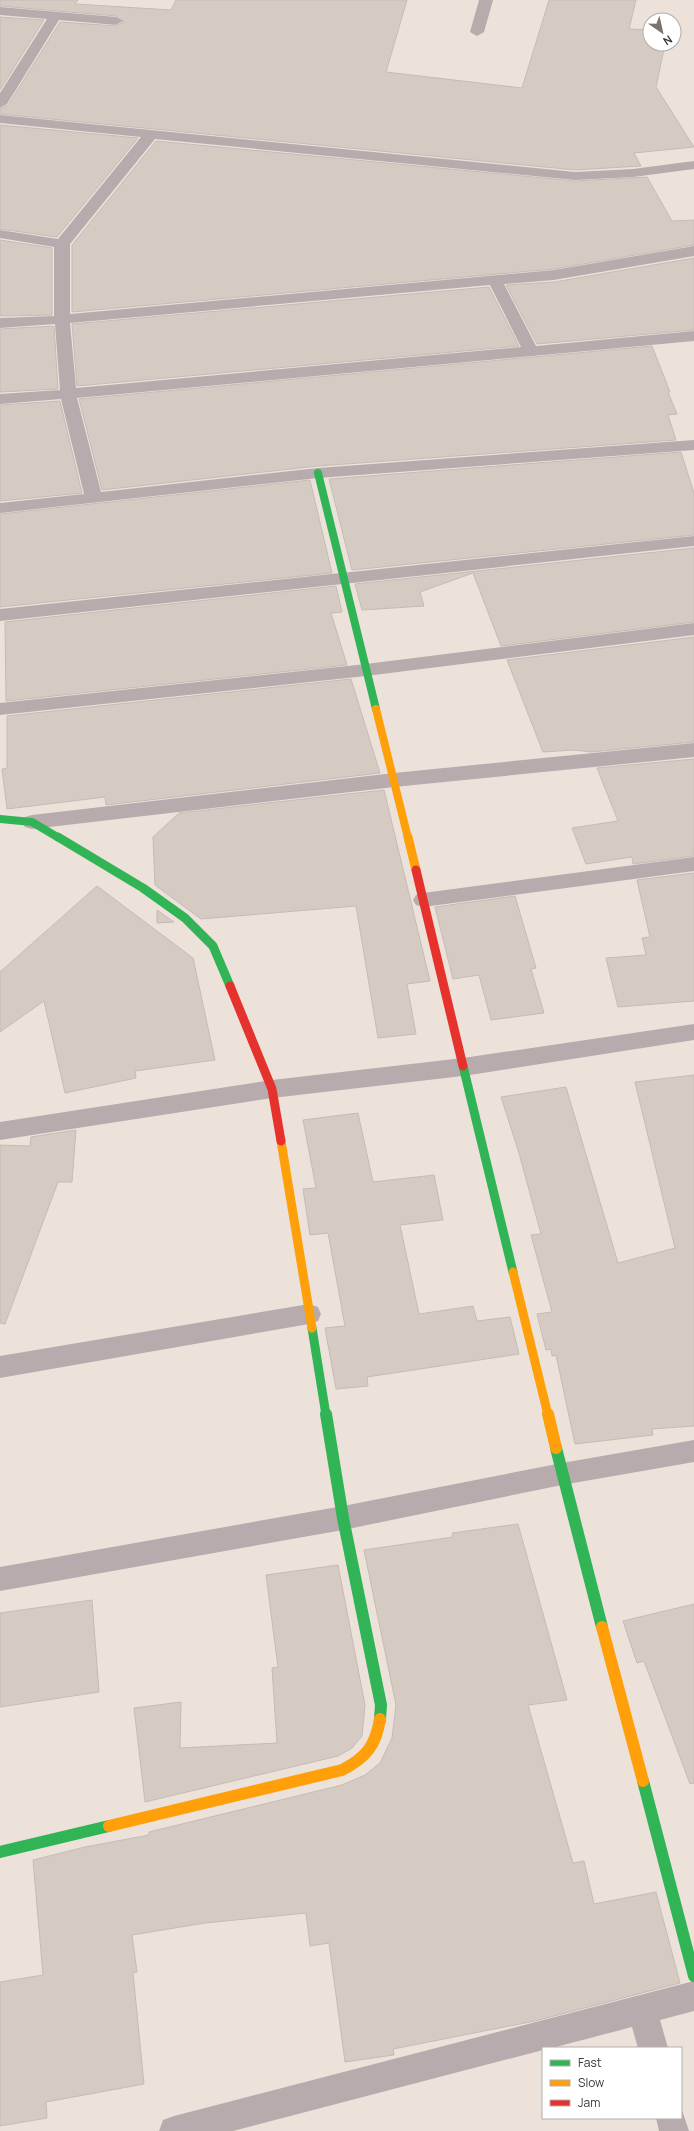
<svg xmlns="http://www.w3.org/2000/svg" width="694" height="2131" viewBox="0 0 694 2131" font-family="Manrope,sans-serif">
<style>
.building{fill:#d6cbc3;stroke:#c3bcb6}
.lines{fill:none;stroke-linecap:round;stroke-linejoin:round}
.street{fill:#b7abae;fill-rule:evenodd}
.fast-far2{stroke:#30b455;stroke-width:8}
.fast-far1{stroke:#30b455;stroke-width:9}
.fast{stroke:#30b455;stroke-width:12}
.slow-far2{stroke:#ff9f0a;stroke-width:8}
.slow-far1{stroke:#ff9f0a;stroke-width:9}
.slow{stroke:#ff9f0a;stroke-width:12}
.jam{stroke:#e5322d;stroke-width:9}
</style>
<rect width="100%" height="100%" fill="#ece2da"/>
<!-- building -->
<path class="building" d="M 0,0 L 78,0 L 75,4 L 171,10 L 176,0 L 407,0 L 386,72 L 522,88 L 549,0 L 636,0 L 629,29 L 650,30 L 650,44 L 665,44 L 656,87 L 694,147 L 634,153 L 641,166 L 575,170 L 0,114 L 0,109 L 8,105 L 60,22 L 116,26 L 124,22 L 116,16 L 0,6 Z
M 0,17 L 44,20 L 0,90 Z
M 0,125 L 138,138 L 57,237 L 0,229 Z
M 156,141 L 575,181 L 647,177 L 672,221 L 694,220 L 694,245 L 554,269 L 72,312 L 72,245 Z
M 0,240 L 52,248 L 52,315 L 0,316 Z
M 694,258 L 694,330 L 537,344 L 506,285 L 554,282 Z
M 489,287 L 519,346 L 77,386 L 72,324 Z
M 54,326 L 58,389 L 0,392 L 0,329 Z
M 652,346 L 670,392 L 668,392 L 677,414 L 668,415 L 676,440 L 318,466 L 102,490 L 79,399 Z
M 60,401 L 82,493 L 0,501 L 0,405 Z
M 681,452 L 694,493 L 694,535 L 352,570 L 329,479 Z
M 310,480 L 332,573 L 0,607 L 0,514 Z
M 694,548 L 694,622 L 501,646 L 473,573 L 420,592 L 424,606 L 362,610 L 355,584 Z
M 336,586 L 342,612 L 331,613 L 347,665 L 6,701 L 5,622 Z
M 694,637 L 694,742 L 591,752 L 574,750 L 543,752 L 507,660 Z
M 351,679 L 380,773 L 106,805 L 105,797 L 7,809 L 2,769 L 7,768 L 7,716 Z
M 694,759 L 694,856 L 633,864 L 632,857 L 586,864 L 572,828 L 618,821 L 597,768 Z
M 384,790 L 430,981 L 407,984 L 416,1034 L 378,1038 L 356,906 L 201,919 L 155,885 L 153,837 L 179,813 Z
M 694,873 L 694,1001 L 618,1007 L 606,958 L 646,955 L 642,938 L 650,937 L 637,880 Z
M 97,886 L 193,958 L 215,1060 L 135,1071 L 136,1078 L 65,1093 L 44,1001 L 0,1032 L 0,972 Z
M 515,896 L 536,968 L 531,969 L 544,1013 L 491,1020 L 479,975 L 453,979 L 435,907 Z
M 157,910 L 174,922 L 157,923 Z
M 694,1075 L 694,1426 L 652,1429 L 653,1435 L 575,1444 L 556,1355 L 552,1356 L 551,1349 L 546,1350 L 537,1314 L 552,1312 L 531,1235 L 541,1234 L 519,1153 L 501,1097 L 566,1087 L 618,1263 L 675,1248 L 635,1082 Z
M 358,1113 L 373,1182 L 434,1175 L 443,1220 L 400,1225 L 419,1314 L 473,1306 L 477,1321 L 510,1317 L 519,1354 L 367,1377 L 368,1386 L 336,1389 L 325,1328 L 345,1326 L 328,1233 L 310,1235 L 303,1189 L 316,1188 L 303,1120 Z
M 76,1130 L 72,1182 L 58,1182 L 5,1324 L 0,1323 L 0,1145 L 30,1146 L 31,1137 Z
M 518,1524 L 567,1700 L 528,1705 L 573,1863 L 584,1861 L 594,1904 L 656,1892 L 680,1983 L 535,2021 L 393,2049 L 394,2055 L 345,2062 L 329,1943 L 310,1946 L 306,1913 L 205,1923 L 132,1935 L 137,1972 L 133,1973 L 144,2084 L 46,2102 L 47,2118 L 0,2126 L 0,1982 L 43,1975 L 33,1860 L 85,1847 L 149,1835 L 149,1832 L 342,1785 L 365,1775 L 380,1763 L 392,1738 L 396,1705 L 364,1550 L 453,1537 L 452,1533 Z
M 338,1565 L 365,1705 L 362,1736 L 352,1748 L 338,1756 L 145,1802 L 134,1708 L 181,1702 L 180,1748 L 277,1743 L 272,1668 L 278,1667 L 266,1575 Z
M 92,1600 L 99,1692 L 0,1707 L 0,1613 Z
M 694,1604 L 694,1783 L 690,1784 L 644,1661 L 637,1663 L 623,1621 Z"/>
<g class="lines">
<!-- street -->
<path class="street" d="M 479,0 L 493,0 L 484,32 L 477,36 L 470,32 Z
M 0,7 L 116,17 L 123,21 L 116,25 L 59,20 L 7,104 L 0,108 L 0,93 L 47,19 L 0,15 Z
M 0,115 L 575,172 L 633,169 L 694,161 L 694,169 L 633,177 L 575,180 L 155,139 L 70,244 L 70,314 L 554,270 L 694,246 L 694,256 L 554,280 L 504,284 L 536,346 L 694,331 L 694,341 L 77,398 L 101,492 L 318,468 L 694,440 L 694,450 L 318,478 L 0,513 L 0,503 L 84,494 L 61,399 L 0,404 L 0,394 L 60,390 L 55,324 L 0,328 L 0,318 L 54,316 L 54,247 L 0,238 L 0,230 L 58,239 L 141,137 L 0,123 ZM 490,285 L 521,347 L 76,388 L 70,323 Z
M 694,536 L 694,546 L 0,621 L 0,609 Z
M 694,623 L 694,635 L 366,676 L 0,715 L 0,703 L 366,664 Z
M 694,743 L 694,757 L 394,787 L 32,829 L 25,827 L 22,822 L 25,817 L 32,815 L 394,773 Z
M 694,857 L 694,871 L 423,907 L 416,905 L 413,900 L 416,895 L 423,893 Z
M 694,1024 L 694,1040 L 463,1076 L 272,1098 L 0,1140 L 0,1122 L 272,1080 L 463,1058 Z
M 309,1304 L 318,1307 L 321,1314 L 318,1321 L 309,1324 L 0,1378 L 0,1356 Z
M 694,1440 L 694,1462 L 562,1485 L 343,1530 L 0,1591 L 0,1567 L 343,1506 L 562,1463 Z
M 694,1981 L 694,2011 L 660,2020 L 668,2048 L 638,2048 L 632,2027 L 552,2048 L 543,2048 L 543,2050 L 233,2131 L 159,2131 L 163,2120 L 174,2116 Z
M 681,2107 L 689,2131 L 659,2131 L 656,2118 L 681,2118 Z"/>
<!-- fast-far2 -->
<path class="fast-far2" d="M 318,473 L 376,709
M 0,819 L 32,822 L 59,838"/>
<!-- fast-far1 -->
<path class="fast-far1" d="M 58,837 L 143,888 L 185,918 L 213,946 L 230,986
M 463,1066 L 513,1272
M 312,1328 L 326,1415"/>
<!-- fast -->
<path class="fast" d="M 326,1414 L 343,1518 L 381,1705 L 380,1719
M 556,1448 L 602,1627
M 643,1781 L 694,1976
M 0,1852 L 109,1826"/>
<!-- slow-far2 -->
<path class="slow-far2" d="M 376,709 L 408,838"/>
<!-- slow-far1 -->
<path class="slow-far1" d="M 408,837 L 416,870
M 281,1141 L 312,1328
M 513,1272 L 548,1415"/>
<!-- slow -->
<path class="slow" d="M 548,1414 L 556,1448
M 602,1627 L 643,1781
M 109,1826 L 342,1770 C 366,1758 376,1745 380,1719"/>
<!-- jam -->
<path class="jam" d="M 416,870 L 463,1066
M 230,986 L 272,1089 L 281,1141"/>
</g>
<!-- legend -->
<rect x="542" y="2047" width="140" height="72" fill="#ffffff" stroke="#b2afad"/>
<rect x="550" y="2060" width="20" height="6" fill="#30b455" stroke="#b2afad"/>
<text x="578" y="2067" font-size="12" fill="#3e3732">Fast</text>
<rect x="550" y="2080" width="20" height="6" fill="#ff9f0a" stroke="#b2afad"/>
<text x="578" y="2087" font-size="12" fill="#3e3732">Slow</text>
<rect x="550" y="2100" width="20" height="6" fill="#e5322d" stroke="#b2afad"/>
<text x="578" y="2107" font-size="12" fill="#3e3732">Jam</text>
<!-- north arrow -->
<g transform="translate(662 32) rotate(146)"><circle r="19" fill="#ffffff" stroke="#b2afad"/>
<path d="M0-3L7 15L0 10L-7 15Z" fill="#7b736d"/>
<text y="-6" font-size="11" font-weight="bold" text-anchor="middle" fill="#3e3732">N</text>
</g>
</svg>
